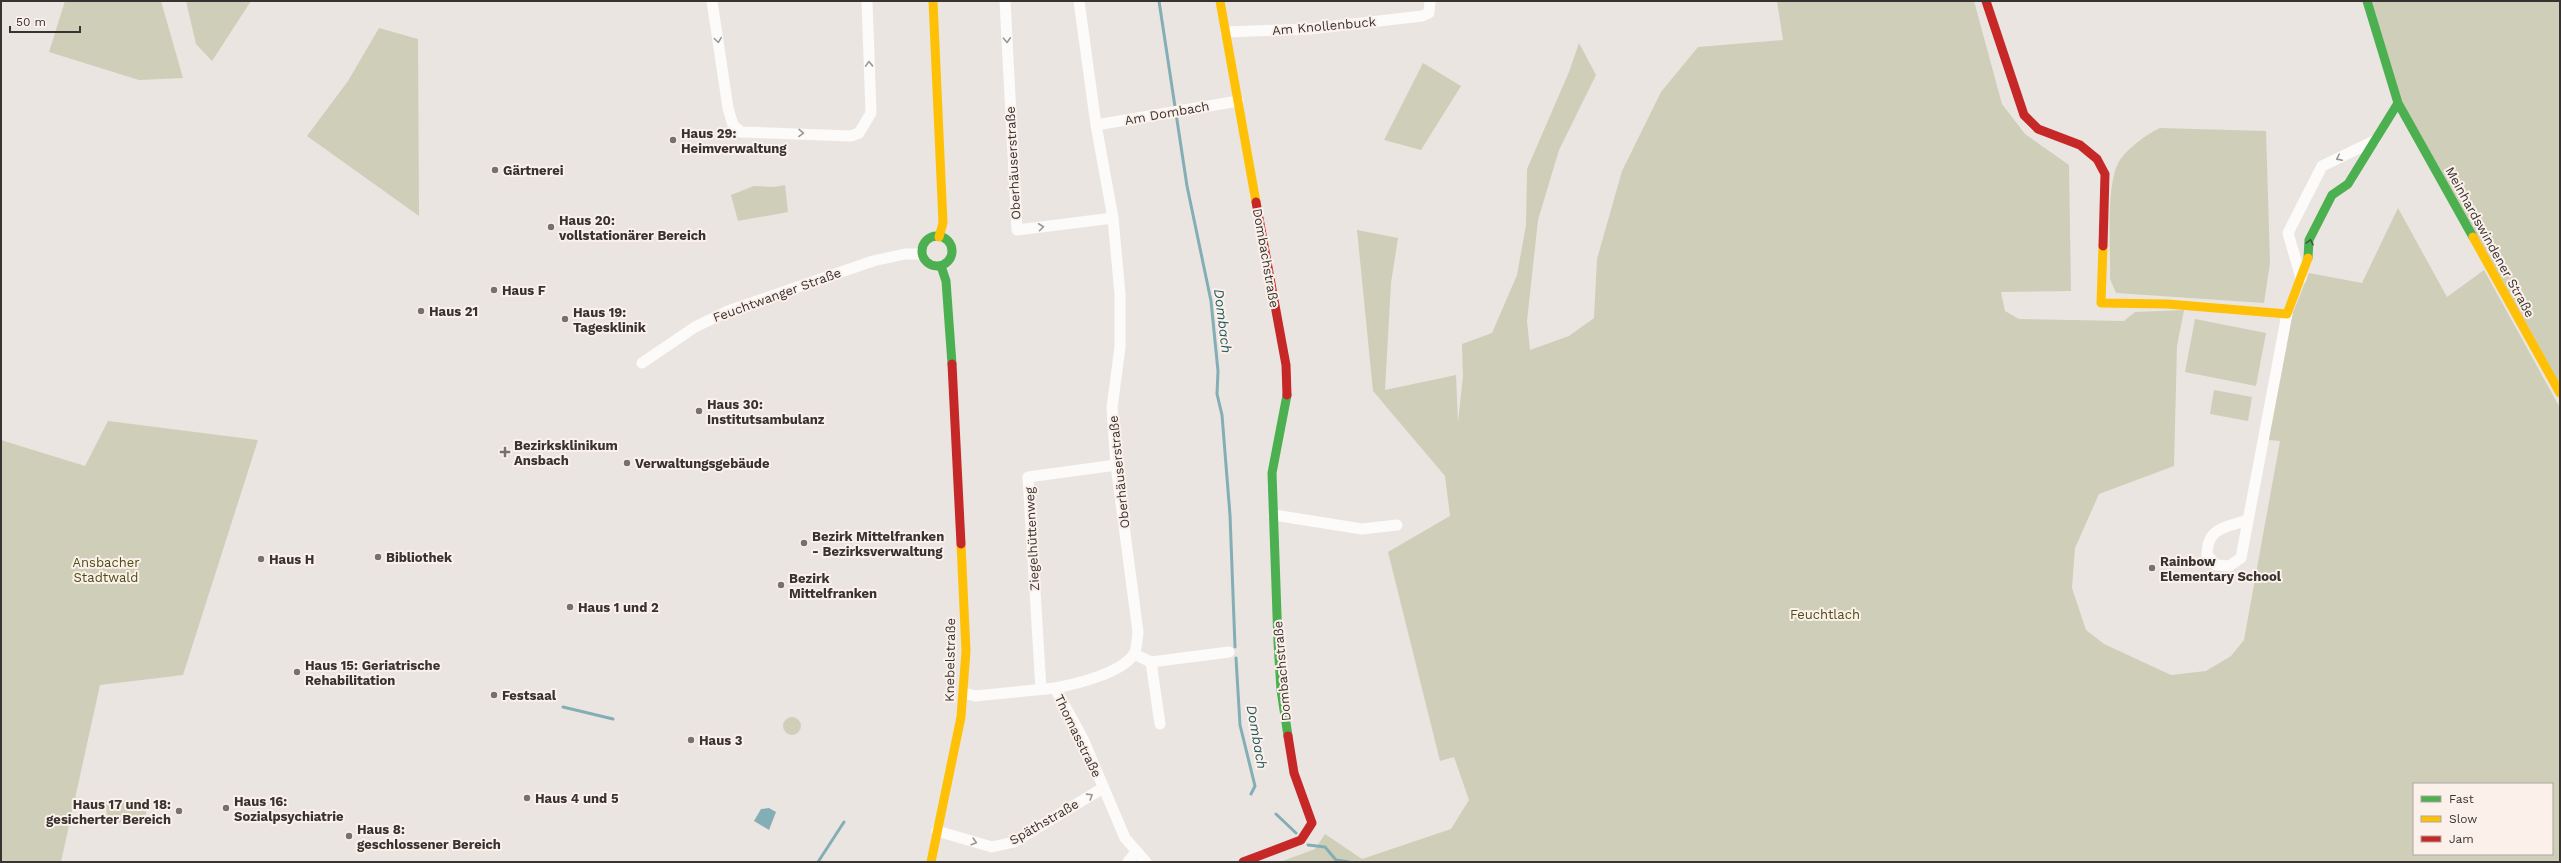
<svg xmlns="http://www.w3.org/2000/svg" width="2561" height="863" viewBox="0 0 2561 863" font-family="'Work Sans',sans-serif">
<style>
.green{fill:#cfceb8;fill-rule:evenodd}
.water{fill:#83aeb5}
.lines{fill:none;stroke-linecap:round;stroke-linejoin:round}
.stream{stroke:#83aeb5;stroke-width:3}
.street{stroke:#fcfbfa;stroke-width:11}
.fast{stroke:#4caf50;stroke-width:9}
.slow{stroke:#ffc107;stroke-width:9}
.jam{stroke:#c62828;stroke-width:9}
.oneway{stroke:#9a9796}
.oneway2{stroke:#3e5e3c}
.poi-dot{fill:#76716f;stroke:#fcf1ea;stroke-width:1.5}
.labels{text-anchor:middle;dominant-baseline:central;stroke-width:4;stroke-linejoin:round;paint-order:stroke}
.street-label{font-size:13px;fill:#373331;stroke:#fcf1ea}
.poi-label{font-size:13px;font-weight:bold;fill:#373331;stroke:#fcf1ea;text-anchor:start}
.park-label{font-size:13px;fill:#4e4e14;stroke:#fcf1ea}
.water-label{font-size:14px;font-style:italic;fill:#225961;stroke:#fcf1ea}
</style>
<rect width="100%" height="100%" fill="#eae5e1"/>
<!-- green -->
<path class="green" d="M 65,1 L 161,1 L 183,78 L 139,80 L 49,52 Z
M 186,1 L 251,1 L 212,61 L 196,44 Z
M 1777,1 L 1974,1 L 2002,104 L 2025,134 L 2069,165 L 2071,291 L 2001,292 L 2005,311 L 2019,319 L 2124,321 L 2135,312 L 2184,310 L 2177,346 L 2174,466 L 2099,494 L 2075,548 L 2072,588 L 2086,630 L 2104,644 L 2171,675 L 2206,671 L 2231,656 L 2244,640 L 2280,441 L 2267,440 L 2290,320 L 2309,273 L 2362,283 L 2398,208 L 2447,297 L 2484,270 L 2560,408 L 2560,862 L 1280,862 L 1315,849 L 1325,834 L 1362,859 L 1451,829 L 1469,800 L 1454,757 L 1440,761 L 1388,552 L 1450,516 L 1445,476 L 1373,391 L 1357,230 L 1398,238 L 1391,283 L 1385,390 L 1456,375 L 1458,422 L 1463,376 L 1462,344 L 1492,333 L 1517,275 L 1526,225 L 1527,169 L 1569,72 L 1579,43 L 1596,75 L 1559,150 L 1538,220 L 1527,321 L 1530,350 L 1569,336 L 1594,318 L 1597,259 L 1622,171 L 1661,92 L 1698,47 L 1783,40 ZM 2414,784 L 2552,784 L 2552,854 L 2414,854 Z
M 2370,1 L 2560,1 L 2560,384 L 2401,99 Z
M 379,28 L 418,39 L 419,216 L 307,136 L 348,81 Z
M 1423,63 L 1461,86 L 1421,150 L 1384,140 Z
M 2160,128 L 2266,131 L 2270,263 L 2264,303 L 2116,293 L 2110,279 C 2111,251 2105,182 2120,160 C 2128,148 2147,134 2160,128 Z
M 785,185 L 788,212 L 738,221 L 731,195 L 754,186 L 774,187 Z
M 2195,319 L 2266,333 L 2256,386 L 2185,372 Z
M 2214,390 L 2252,397 L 2248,421 L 2210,414 Z
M 108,421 L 258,440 L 183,675 L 100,685 L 61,862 L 1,862 L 1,440 L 85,466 Z
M783 726a9 9 0 1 1 18 0a9 9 0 1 1-18 0Z
M 146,800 L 146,822 L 107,823 L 106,801 Z"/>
<!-- water -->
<path class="water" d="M 769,808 L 776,812 L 769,830 L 754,821 L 761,809 Z"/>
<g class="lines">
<!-- stream -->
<path class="stream" d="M 1159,1 L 1187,186 L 1211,301 L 1218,371 L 1217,394 L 1222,415 L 1230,515 L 1235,647
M 1236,658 L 1240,725 L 1255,786 L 1251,794
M 563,707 L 613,719
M 1276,814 L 1296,833
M 1308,845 L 1325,847 L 1336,860 L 1349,862
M 818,862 L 844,822"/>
<!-- street -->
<path class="street" d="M 712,1 L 728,108 L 733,125 L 741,132 L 851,136 L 859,133 L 871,113 L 867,1
M 1005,1 L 1017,230 L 1113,218
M 1226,32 L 1310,29 L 1422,16 L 1429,13 L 1430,1
M 1096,125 L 1238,101
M 2301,278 L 2288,233 L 2322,166 L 2374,141
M 642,363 L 695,327 L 728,311 L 873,261 L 905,254 L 922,254
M 1274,515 L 1362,529 L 1397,525
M 2248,520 C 2227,527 2207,527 2207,555 L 2216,565 L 2229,566 L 2241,558 C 2257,477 2271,395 2287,314
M 1134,654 L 1151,662 L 1160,724
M 1151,662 L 1229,652
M 1055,688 C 1076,684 1122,673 1134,654 C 1137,649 1137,638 1138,632 L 1116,465 L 1112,408 L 1120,347 L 1120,294 L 1113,218 L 1096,125 L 1079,1
M 1041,689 L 1028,477 L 1116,465
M 964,693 L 975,696 L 1055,688 L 1083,739 L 1125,838 L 1146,862
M 937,831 L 992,847 L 1014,842 L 1103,788
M 1128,862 L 1136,852"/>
<!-- fast -->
<path class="fast" d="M 2367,1 L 2398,103 L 2473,237
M922 251a15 15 0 1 1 30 0a15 15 0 1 1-30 0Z
M 2308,258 L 2309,240 L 2332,195 L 2348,184 L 2398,103
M 941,266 L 946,281 L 952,364
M 1287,395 L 1272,473 L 1278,643 L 1281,690 L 1288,736"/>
<!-- slow -->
<path class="slow" d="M 933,1 L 943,223 L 939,237
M 1220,1 L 1256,202
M 2473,237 L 2560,393
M 2103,246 L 2101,303 L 2168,304 L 2287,314 L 2308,258
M 931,862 L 961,717 L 966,651 L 961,544"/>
<!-- jam -->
<path class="jam" d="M 1986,1 L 2024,115 L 2038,129 L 2080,145 L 2097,159 L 2105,174 L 2103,246
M 1256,202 L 1286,365 L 1287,395
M 952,364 L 961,544
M 1243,862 L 1301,840 L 1312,823 L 1294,773 L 1288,736"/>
</g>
<!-- one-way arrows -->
<defs><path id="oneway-chevron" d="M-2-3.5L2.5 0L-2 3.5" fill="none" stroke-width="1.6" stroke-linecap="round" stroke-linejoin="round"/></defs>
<g class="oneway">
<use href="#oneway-chevron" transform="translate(718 40) rotate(82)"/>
<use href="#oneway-chevron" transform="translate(1007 40) rotate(87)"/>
<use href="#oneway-chevron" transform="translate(869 64) rotate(-92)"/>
<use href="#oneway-chevron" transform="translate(801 133) rotate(1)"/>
<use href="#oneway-chevron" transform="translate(2339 158) rotate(154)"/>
<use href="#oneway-chevron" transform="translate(1041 227) rotate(-7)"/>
<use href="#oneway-chevron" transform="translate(1090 796) rotate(-32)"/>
<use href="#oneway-chevron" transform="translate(974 842) rotate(17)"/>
</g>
<use class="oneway2" href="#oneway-chevron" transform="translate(2310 242) rotate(-77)"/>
<!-- markers -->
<g class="poi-dot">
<circle cx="673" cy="140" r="4"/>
<circle cx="495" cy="170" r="4"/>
<circle cx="551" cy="227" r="4"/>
<circle cx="494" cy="290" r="4"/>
<circle cx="421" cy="311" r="4"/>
<circle cx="565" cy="319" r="4"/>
<circle cx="699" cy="411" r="4"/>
<path d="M503 446h4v4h4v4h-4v4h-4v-4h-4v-4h4z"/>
<circle cx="627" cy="463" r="4"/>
<circle cx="804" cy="543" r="4"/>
<circle cx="378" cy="557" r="4"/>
<circle cx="261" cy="559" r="4"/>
<circle cx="2152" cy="568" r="4"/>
<circle cx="781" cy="585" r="4"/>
<circle cx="570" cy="607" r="4"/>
<circle cx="297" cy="672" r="4"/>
<circle cx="494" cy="695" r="4"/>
<circle cx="691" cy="740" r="4"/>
<circle cx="527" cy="798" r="4"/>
<circle cx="226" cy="808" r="4"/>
<circle cx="179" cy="811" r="4"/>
<circle cx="349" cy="836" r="4"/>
</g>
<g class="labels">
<!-- street labels -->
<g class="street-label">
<text transform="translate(1324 26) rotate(-5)">Am Knollenbuck</text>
<text transform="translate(1167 113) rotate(-10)">Am Dombach</text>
<text transform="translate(1013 163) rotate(-93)">Oberhäuserstraße</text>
<text transform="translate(2490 242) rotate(61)">Meinhardswindener Straße</text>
<text transform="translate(1266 258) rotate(80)">Dombachstraße</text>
<text transform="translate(777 295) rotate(-20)">Feuchtwanger Straße</text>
<text transform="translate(1119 472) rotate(-96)">Oberhäuserstraße</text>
<text transform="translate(1032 539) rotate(-93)">Ziegelhüttenweg</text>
<text transform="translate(950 660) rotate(-89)">Knebelstraße</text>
<text transform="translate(1282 671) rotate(-95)">Dombachstraße</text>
<text transform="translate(1078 736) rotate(64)">Thomasstraße</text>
<text transform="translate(1044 822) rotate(-30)">Späthstraße</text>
</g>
<!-- poi labels -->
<g class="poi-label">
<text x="681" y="133">Haus 29:<tspan x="681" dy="15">Heimverwaltung</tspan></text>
<text x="503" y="170">Gärtnerei</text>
<text x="559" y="220">Haus 20:<tspan x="559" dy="15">vollstationärer Bereich</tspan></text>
<text x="502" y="290">Haus F</text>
<text x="429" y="311">Haus 21</text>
<text x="573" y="312">Haus 19:<tspan x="573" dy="15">Tagesklinik</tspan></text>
<text x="707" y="404">Haus 30:<tspan x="707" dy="15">Institutsambulanz</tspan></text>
<text x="514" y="445">Bezirksklinikum<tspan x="514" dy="15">Ansbach</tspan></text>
<text x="635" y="463">Verwaltungsgebäude</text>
<text x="812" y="536">Bezirk Mittelfranken<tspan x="812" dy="15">- Bezirksverwaltung</tspan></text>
<text x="386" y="557">Bibliothek</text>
<text x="269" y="559">Haus H</text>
<text x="2160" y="561">Rainbow<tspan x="2160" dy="15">Elementary School</tspan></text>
<text x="789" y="578">Bezirk<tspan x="789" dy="15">Mittelfranken</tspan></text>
<text x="578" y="607">Haus 1 und 2</text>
<text x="305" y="665">Haus 15: Geriatrische<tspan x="305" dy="15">Rehabilitation</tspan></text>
<text x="502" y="695">Festsaal</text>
<text x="699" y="740">Haus 3</text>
<text x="535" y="798">Haus 4 und 5</text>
<text x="234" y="801">Haus 16:<tspan x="234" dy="15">Sozialpsychiatrie</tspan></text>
<text x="171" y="804" text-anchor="end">Haus 17 und 18:<tspan x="171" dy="15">gesicherter Bereich</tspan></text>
<text x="357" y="829">Haus 8:<tspan x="357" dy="15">geschlossener Bereich</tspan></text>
</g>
<!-- park labels -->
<g class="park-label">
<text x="106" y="562">Ansbacher<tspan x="106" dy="15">Stadtwald</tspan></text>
<text x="1825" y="614">Feuchtlach</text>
</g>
<!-- water labels -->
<g class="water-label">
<text transform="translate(1223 321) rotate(83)">Dombach</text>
<text transform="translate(1257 737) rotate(80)">Dombach</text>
</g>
</g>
<!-- border -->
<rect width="2561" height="863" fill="none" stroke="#373331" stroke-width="4"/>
<!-- legend -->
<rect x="2413" y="783" width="140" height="72" fill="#fcf1ea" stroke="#ada5a0"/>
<rect x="2421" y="796" width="20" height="6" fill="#4caf50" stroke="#ada5a0"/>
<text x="2449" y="803" font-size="12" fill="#373331">Fast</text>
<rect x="2421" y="816" width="20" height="6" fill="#ffc107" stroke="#ada5a0"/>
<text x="2449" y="823" font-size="12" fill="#373331">Slow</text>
<rect x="2421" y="836" width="20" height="6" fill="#c62828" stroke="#ada5a0"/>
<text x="2449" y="843" font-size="12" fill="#373331">Jam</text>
<!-- scale -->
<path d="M10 26v6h70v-6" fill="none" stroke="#373331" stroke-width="2"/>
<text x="16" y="26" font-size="12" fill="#373331" stroke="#fcf1ea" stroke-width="3" paint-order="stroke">50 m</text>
</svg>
